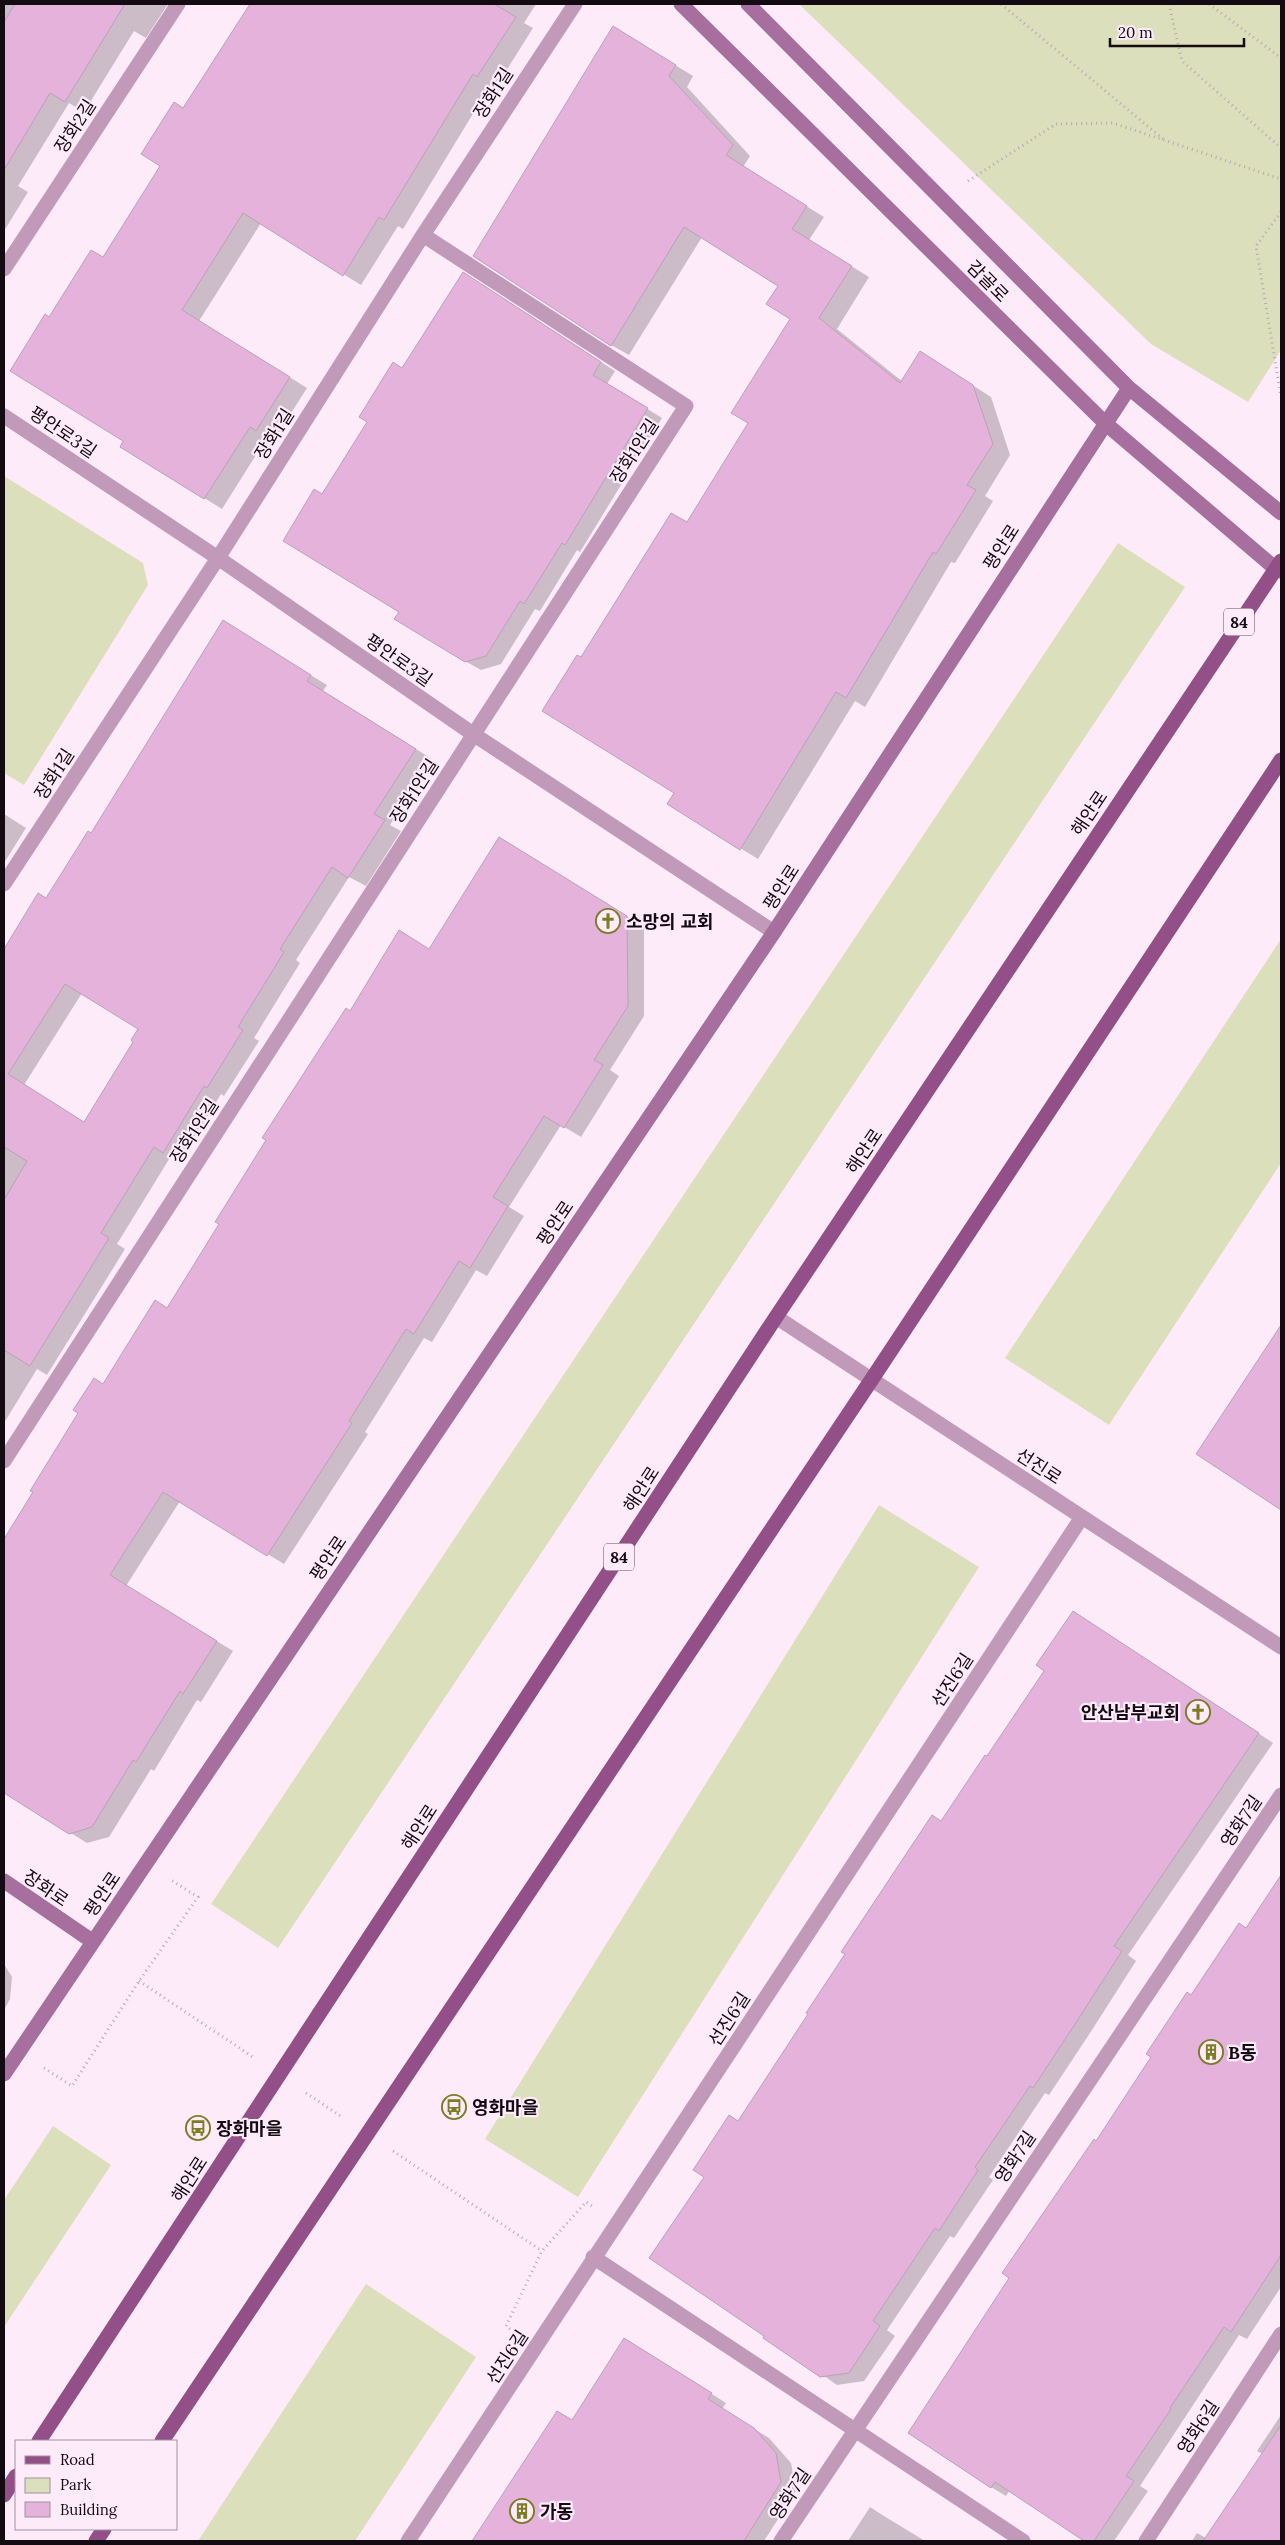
<svg xmlns="http://www.w3.org/2000/svg" width="1285" height="2545" viewBox="0 0 1285 2545" font-family="Lora,'Noto Sans KR',serif">
<style>
.green{fill:#dcdfbb}
.shadow{fill:#0003;fill-rule:evenodd}
.building{fill:#e4b2da;stroke:#bda0b7;fill-rule:evenodd}
.lines{fill:none;stroke-linecap:round;stroke-linejoin:round}
.path{stroke:#b7a7b4;stroke-width:3;stroke-dasharray:1 4;stroke-linecap:butt}
.street{stroke:#c19ab9;stroke-width:15}
.secondary{stroke:#a76f9d;stroke-width:15}
.primary{stroke:#934f88;stroke-width:15}
.labels{text-anchor:middle;dominant-baseline:central;stroke-width:4.5;stroke-linejoin:round;paint-order:stroke}
.shield{fill:#feebfa;stroke:#5a4e58;stroke-width:1}
.shield-label{font-size:16px;font-weight:bold;fill:#140a12}
.street-label{font-size:18px;fill:#140a12;stroke:#feebfa}
.poi-label{font-size:18px;font-weight:bold;fill:#140a12;stroke:#feebfa;text-anchor:start}
</style>
<rect width="100%" height="100%" fill="#feebfa"/>
<!-- green -->
<path class="green" d="M 799,4 L 1281,4 L 1281,350 L 1248,402 L 1151,344 Z
M 4,476 L 143,563 L 148,585 L 24,785 L 4,773 Z
M 1118,543 L 1185,587 L 278,1948 L 211,1904 Z
M 1281,939 L 1281,1163 L 1109,1425 L 1005,1358 Z
M 879,1505 L 979,1567 L 578,2197 L 485,2139 Z
M 53,2126 L 111,2165 L 4,2327 L 4,2200 Z
M 366,2284 L 476,2357 L 355,2541 L 198,2541 Z"/>
<!-- shadow -->
<path class="shadow" d="M 4,4 L 168,4 L 146,38 L 134,31 L 84,112 L 69,103 L 18,186 L 28,192 L 4,231 Z
M 251,4 L 536,4 L 524,23 L 533,28 L 496,87 L 491,84 L 403,229 L 398,226 L 361,285 L 261,223 L 199,321 L 307,388 L 274,440 L 268,436 L 222,509 L 122,447 L 125,441 L 50,319 L 103,258 L 162,166 L 184,110 Z
M 631,38 L 693,76 L 687,87 L 750,156 L 743,167 L 824,217 L 809,240 L 869,277 L 837,329 L 903,382 L 938,363 L 991,397 L 1010,455 L 985,496 L 993,501 L 955,563 L 951,562 L 865,707 L 855,701 L 758,859 L 740,848 L 676,792 L 581,659 L 687,524 L 749,423 L 792,318 L 779,285 L 702,237 L 629,355 L 611,345 Z
M 478,282 L 615,371 L 607,384 L 662,418 L 580,552 L 577,550 L 540,611 L 535,609 L 501,664 L 481,670 L 465,661 L 400,612 L 323,496 L 403,369 Z
M 240,632 L 327,685 L 323,691 L 432,759 L 390,825 L 401,831 L 366,886 L 349,877 L 296,960 L 300,963 L 254,1038 L 259,1041 L 224,1096 L 221,1094 L 180,1161 L 171,1156 L 117,1244 L 125,1249 L 47,1375 L 37,1369 L 4,1423 L 4,953 L 39,894 L 47,899 ZM 82,993 L 140,1029 L 135,1042 L 85,1123 L 24,1085 Z
M 4,814 L 26,828 L 4,863 Z
M 516,848 L 644,927 L 644,1016 L 610,1070 L 619,1076 L 581,1137 L 561,1125 L 509,1207 L 524,1216 L 487,1276 L 476,1270 L 432,1342 L 424,1338 L 365,1432 L 368,1434 L 284,1564 L 180,1501 L 126,1586 L 233,1651 L 201,1702 L 197,1700 L 154,1771 L 151,1769 L 109,1837 L 87,1843 L 4,1792 L 4,1540 L 80,1412 L 167,1309 L 351,1012 L 430,950 Z
M 1281,1328 L 1281,1508 L 1198,1454 Z
M 1088,1622 L 1273,1743 L 1128,1955 L 1136,1961 L 1092,2030 L 1049,2095 L 1045,2093 L 989,2177 L 993,2180 L 954,2238 L 950,2236 L 887,2330 L 895,2336 L 864,2381 L 837,2385 L 766,2335 L 705,2177 L 739,2122 L 942,1822 Z
M 1281,1878 L 1281,2287 L 1247,2339 L 1239,2335 L 1140,2486 L 1148,2491 L 1114,2541 L 1086,2541 L 1010,2490 L 1006,2496 L 991,2487 L 1096,2142 L 1191,1996 L 1246,1929 Z
M 4,1964 L 12,1977 L 10,1999 L 4,2010 Z
M 639,2348 L 726,2403 L 722,2409 L 769,2438 L 791,2463 L 796,2491 L 764,2541 L 474,2541 L 557,2413 L 573,2422 Z
M 1281,2415 L 1281,2541 L 1192,2541 L 1197,2533 L 1206,2538 L 1263,2454 L 1257,2451 Z
M 870,2507 L 884,2516 L 925,2541 L 848,2541 Z"/>
<!-- building -->
<path class="building" d="M 15,4 L 125,4 L 65,102 L 50,93 L 4,170 L 4,22 Z
M 250,4 L 494,4 L 516,17 L 477,77 L 473,74 L 384,220 L 379,217 L 343,276 L 243,213 L 182,310 L 290,377 L 256,431 L 250,427 L 204,499 L 120,447 L 123,441 L 10,371 L 45,314 L 49,317 L 91,250 L 103,257 L 160,166 L 141,154 L 174,102 L 183,108 Z
M 613,26 L 676,65 L 669,76 L 733,145 L 726,155 L 807,206 L 792,229 L 852,266 L 819,318 L 900,383 L 920,351 L 973,385 L 993,444 L 967,485 L 976,490 L 936,554 L 933,552 L 846,698 L 836,692 L 740,850 L 667,804 L 674,793 L 542,711 L 577,655 L 581,657 L 671,513 L 687,522 L 748,423 L 731,413 L 790,319 L 766,304 L 778,286 L 684,227 L 611,346 L 473,256 Z
M 463,272 L 601,362 L 593,375 L 648,408 L 565,545 L 562,543 L 524,604 L 520,601 L 486,656 L 465,662 L 394,619 L 399,612 L 283,541 L 314,489 L 322,494 L 367,422 L 359,417 L 393,362 L 402,368 Z
M 223,620 L 311,675 L 307,681 L 416,749 L 374,814 L 385,820 L 348,878 L 332,867 L 280,949 L 284,952 L 238,1027 L 243,1030 L 207,1088 L 204,1086 L 163,1153 L 154,1147 L 101,1233 L 109,1238 L 30,1366 L 4,1350 L 4,1200 L 27,1161 L 4,1147 L 4,949 L 38,893 L 46,898 L 88,831 L 91,833 ZM 65,984 L 138,1029 L 131,1040 L 133,1042 L 84,1122 L 8,1074 Z
M 499,837 L 627,916 L 628,1006 L 594,1060 L 603,1065 L 564,1128 L 544,1116 L 493,1197 L 508,1206 L 470,1268 L 459,1261 L 414,1334 L 406,1329 L 349,1421 L 352,1423 L 267,1556 L 163,1492 L 110,1575 L 217,1641 L 183,1694 L 180,1691 L 136,1762 L 133,1760 L 92,1827 L 69,1834 L 4,1793 L 4,1539 L 33,1492 L 30,1491 L 78,1413 L 73,1410 L 94,1378 L 103,1384 L 155,1300 L 167,1308 L 219,1224 L 215,1222 L 266,1140 L 262,1138 L 346,1008 L 350,1011 L 399,930 L 429,949 Z
M 1281,1325 L 1281,1510 L 1196,1454 Z
M 1073,1611 L 1259,1733 L 1114,1946 L 1122,1951 L 1077,2021 L 1033,2088 L 1030,2086 L 975,2167 L 978,2170 L 939,2231 L 935,2228 L 873,2321 L 880,2326 L 849,2373 L 820,2377 L 763,2338 L 764,2336 L 649,2258 L 704,2177 L 693,2170 L 729,2115 L 738,2121 L 808,2014 L 806,2013 L 845,1954 L 841,1952 L 932,1815 L 941,1821 L 985,1755 L 987,1756 L 1044,1671 L 1036,1665 Z
M 1281,1875 L 1281,2255 L 1231,2332 L 1224,2327 L 1170,2408 L 1171,2409 L 1126,2476 L 1134,2481 L 1094,2541 L 1084,2541 L 995,2482 L 991,2488 L 908,2433 L 1009,2278 L 1002,2273 L 1094,2139 L 1096,2141 L 1151,2057 L 1146,2054 L 1187,1992 L 1191,1995 L 1239,1923 L 1246,1928 Z
M 624,2338 L 712,2393 L 708,2399 L 754,2428 L 776,2453 L 781,2482 L 744,2541 L 472,2541 L 557,2411 L 572,2420 Z
M 1281,2425 L 1281,2541 L 1203,2541 Z"/>
<g class="lines">
<!-- path -->
<path class="path" d="M 1001,4 L 1163,139
M 1169,4 L 1182,61 L 1281,148
M 1209,4 L 1281,58
M 968,181 L 1056,124 L 1113,123 L 1281,179
M 1281,212 L 1256,246 L 1281,397
M 139,1981 L 253,2057
M 44,2068 L 72,2086 L 139,1981 L 198,1897 L 171,1880
M 306,2093 L 342,2117
M 393,2151 L 542,2251
M 510,2329 L 506,2326 L 542,2251 L 586,2202 L 592,2206"/>
<!-- street -->
<path class="street" d="M 4,269 L 178,4
M 4,416 L 218,558 L 473,734 L 774,932
M 4,884 L 218,558 L 423,235 L 575,4
M 776,1317 L 1281,1647
M 4,1461 L 686,406 L 423,235
M 593,2257 L 1023,2541
M 408,2541 L 1082,1517
M 781,2541 L 1281,1795
M 1146,2541 L 1281,2334"/>
<!-- secondary -->
<path class="secondary" d="M 681,4 L 1105,423 L 1276,569 L 1281,571
M 748,4 L 1129,388 L 1281,513
M 4,1881 L 92,1941
M 4,2074 L 774,932 L 1129,388"/>
<!-- primary -->
<path class="primary" d="M 39,2441 L 776,1317 L 1281,561
M 162,2441 L 872,1379 L 1281,760
M 4,2495 L 16,2476
M 96,2541 L 104,2529"/>
</g>
<!-- icons -->
<defs>
<symbol id="church-ring" viewBox="-11 -11 22 22"><circle r="9.5" fill="#feebfa" stroke="#7b7d26" stroke-width="1.5"/><path d="M-1.2-6h2.4v3.5h3.3v2.4h-3.3V6h-2.4V-.1h-3.3v-2.4h3.3Z" fill="#7b7d26"/></symbol>
<symbol id="building-ring" viewBox="-11 -11 22 22"><circle r="9.5" fill="#feebfa" stroke="#7b7d26" stroke-width="1.5"/><path d="M-4-6H4V6H1V3H-1V6H-4ZM-2.5-4.3h1.7v1.8h-1.7ZM.8-4.3h1.7v1.8H.8ZM-2.5-1h1.7V.8h-1.7ZM.8-1h1.7V.8H.8Z" fill="#7b7d26"/></symbol>
<symbol id="bus-ring" viewBox="-11 -11 22 22"><circle r="9.5" fill="#feebfa" stroke="#7b7d26" stroke-width="1.5"/><path d="M-5-6H5V4H4V6H2V4H-2V6H-4V4H-5ZM-3.5-4V0h7V-4ZM-3.5 1.2v1.5H-2V1.2ZM2 1.2v1.5H3.5V1.2Z" fill="#7b7d26"/></symbol>
</defs>
<g fill-rule="evenodd">
<use href="#church-ring" x="594" y="907" width="28" height="28"/>
<use href="#church-ring" x="1184" y="1698" width="28" height="28"/>
<use href="#building-ring" x="1197" y="2038" width="28" height="28"/>
<use href="#bus-ring" x="440" y="2093" width="28" height="28"/>
<use href="#bus-ring" x="184" y="2114" width="28" height="28"/>
<use href="#building-ring" x="508" y="2497" width="28" height="28"/>
</g>
<g class="labels">
<!-- shield labels -->
<g class="shield">
<rect x="1224" y="608.5" width="30" height="27" rx="4"/>
<rect x="604" y="1543.5" width="30" height="27" rx="4"/>
</g>
<g class="shield-label">
<text x="1239" y="622">84</text>
<text x="619" y="1557">84</text>
</g>
<!-- street labels -->
<g class="street-label">
<text transform="translate(493 93) rotate(-57)">장화1길</text>
<text transform="translate(75 126) rotate(-57)">장화2길</text>
<text transform="translate(988 281) rotate(45)">감골로</text>
<text transform="translate(63 432) rotate(34)">평안로3길</text>
<text transform="translate(274 434) rotate(-58)">장화1길</text>
<text transform="translate(634 451) rotate(-57)">장화1안길</text>
<text transform="translate(1001 547) rotate(-57)">평안로</text>
<text transform="translate(399 660) rotate(35)">평안로3길</text>
<text transform="translate(54 774) rotate(-57)">장화1길</text>
<text transform="translate(414 791) rotate(-57)">장화1안길</text>
<text transform="translate(1089 813) rotate(-56)">해안로</text>
<text transform="translate(781 887) rotate(-57)">평안로</text>
<text transform="translate(194 1131) rotate(-57)">장화1안길</text>
<text transform="translate(864 1151) rotate(-56)">해안로</text>
<text transform="translate(555 1223) rotate(-56)">평안로</text>
<text transform="translate(1039 1466) rotate(33)">선진로</text>
<text transform="translate(641 1489) rotate(-57)">해안로</text>
<text transform="translate(328 1558) rotate(-56)">평안로</text>
<text transform="translate(952 1680) rotate(-57)">선진6길</text>
<text transform="translate(1241 1821) rotate(-56)">영화7길</text>
<text transform="translate(419 1827) rotate(-57)">해안로</text>
<text transform="translate(46 1888) rotate(34)">장화로</text>
<text transform="translate(102 1894) rotate(-56)">평안로</text>
<text transform="translate(729 2019) rotate(-57)">선진6길</text>
<text transform="translate(1015 2157) rotate(-56)">영화7길</text>
<text transform="translate(189 2179) rotate(-57)">해안로</text>
<text transform="translate(507 2357) rotate(-57)">선진6길</text>
<text transform="translate(1198 2427) rotate(-57)">영화6길</text>
<text transform="translate(790 2494) rotate(-56)">영화7길</text>
</g>
<!-- poi labels -->
<g class="poi-label">
<text x="626" y="921">소망의 교회</text>
<text x="1180" y="1712" text-anchor="end">안산남부교회</text>
<text x="1228" y="2052">B동</text>
<text x="472" y="2107">영화마을</text>
<text x="216" y="2128">장화마을</text>
<text x="540" y="2511">가동</text>
</g>
</g>
<!-- border -->
<rect width="1285" height="2545" fill="none" stroke="#140a12" stroke-width="10"/>
<!-- legend -->
<rect x="15" y="2440" width="162" height="90" fill="#feebfa" stroke="#a0919d"/>
<rect x="25" y="2456" width="25" height="8" fill="#934f88" stroke="#a0919d"/>
<text x="60" y="2465" font-size="15" fill="#140a12">Road</text>
<rect x="25" y="2478" width="25" height="15" fill="#dcdfbb" stroke="#a0919d"/>
<text x="60" y="2490" font-size="15" fill="#140a12">Park</text>
<rect x="25" y="2502" width="25" height="15" fill="#e4b2da" stroke="#a0919d"/>
<text x="60" y="2515" font-size="15" fill="#140a12">Building</text>
<!-- scale -->
<path d="M1110 38v8h134v-8" fill="none" stroke="#140a12" stroke-width="2.5"/>
<text x="1118" y="38" font-size="15" fill="#140a12" stroke="#feebfa" stroke-width="4" paint-order="stroke">20 m</text>
</svg>
